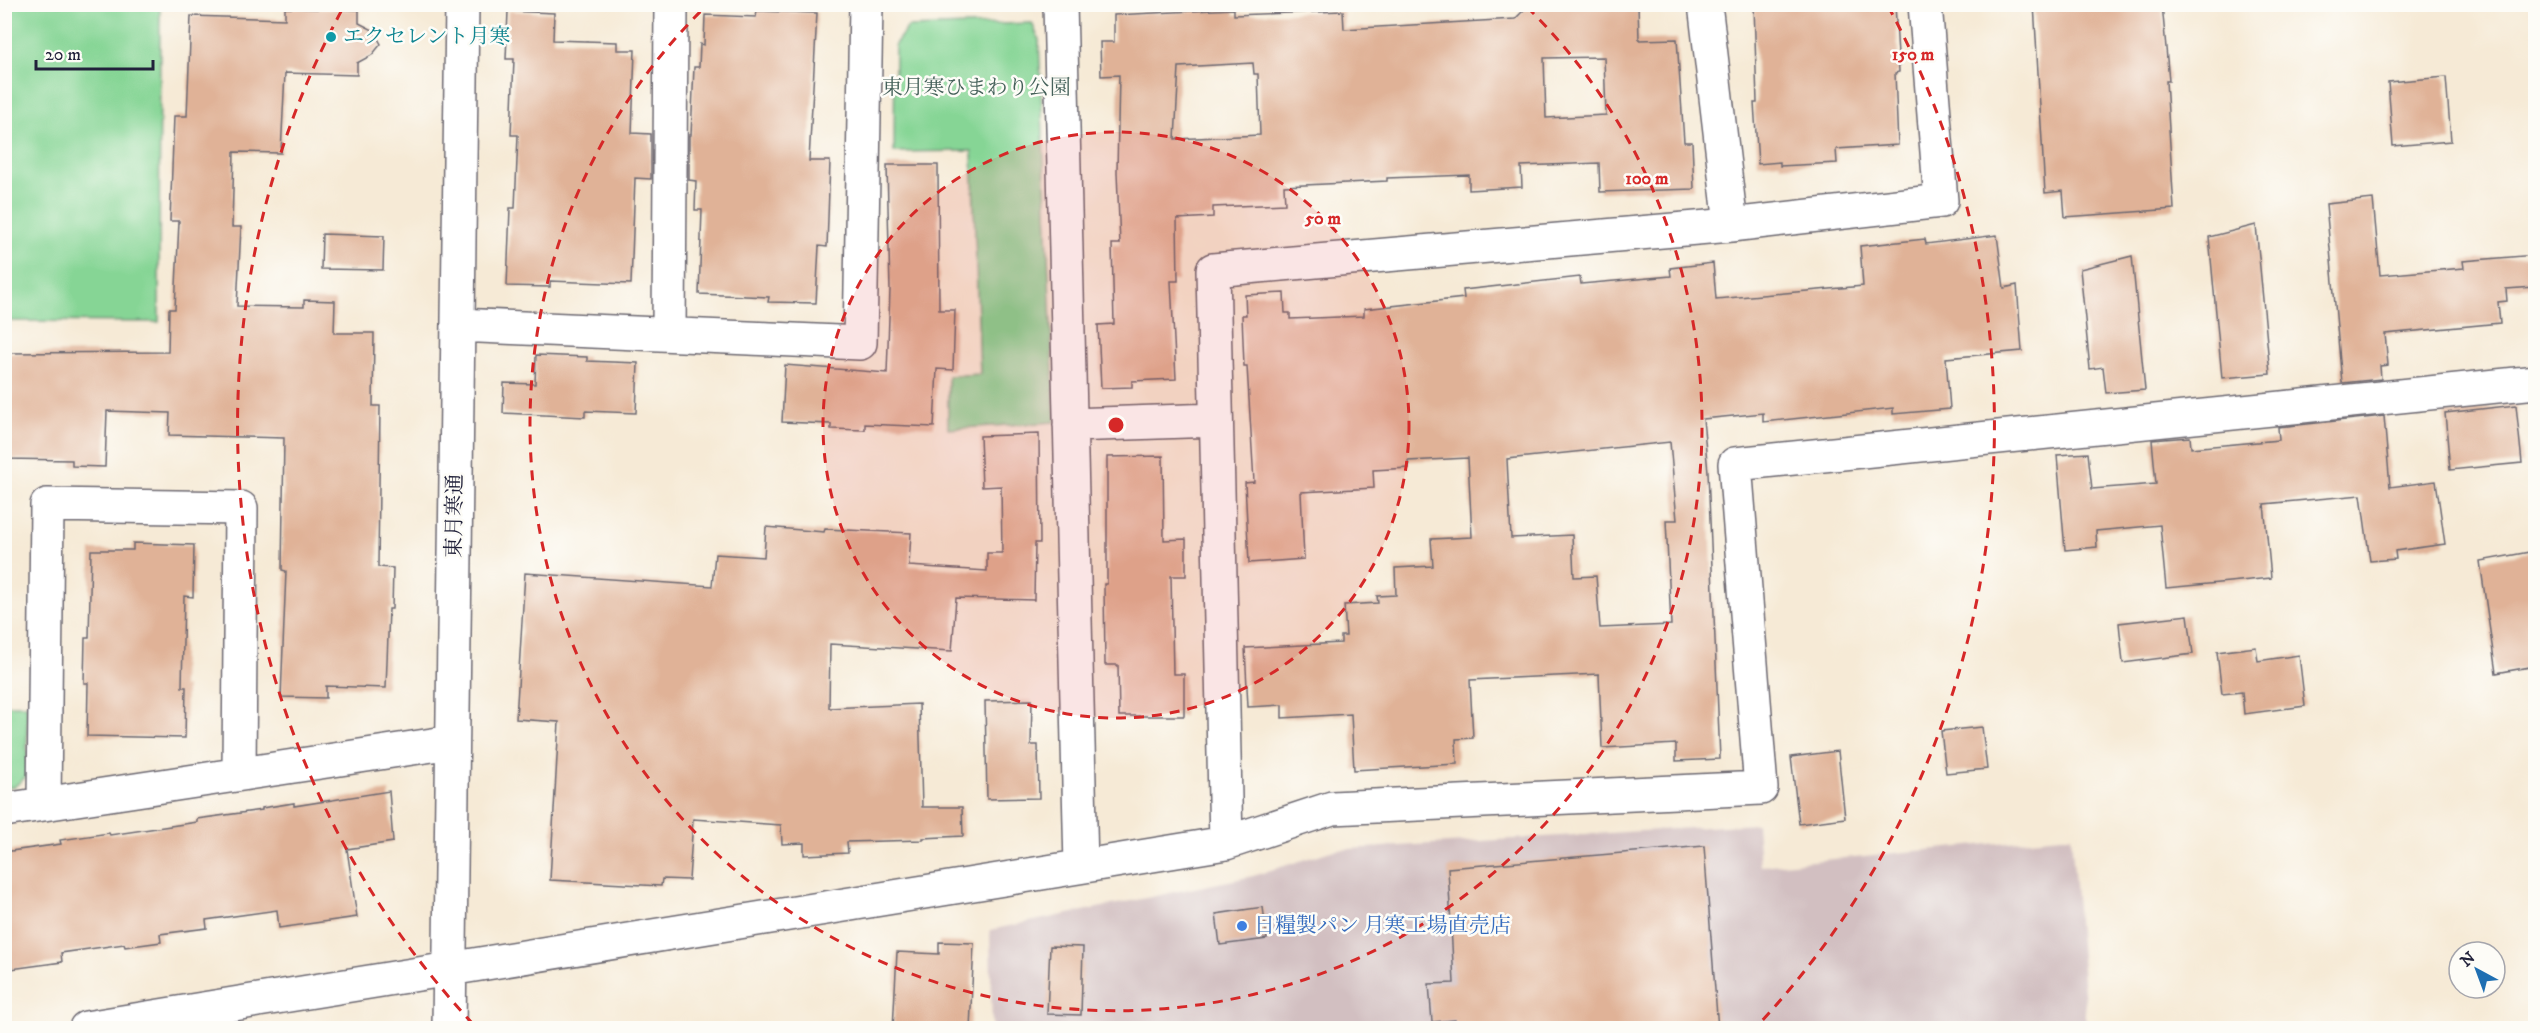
<svg xmlns="http://www.w3.org/2000/svg" width="2540" height="1033" viewBox="0 0 2540 1033" font-family="'IM FELL DW Pica','Noto Serif JP',serif">
<style>
.industrial{fill:#d2bfc1}
.green{fill:#86d595;stroke:#547c68;stroke-width:1.5}
.building{fill:#e0b297;fill-rule:evenodd}
.lines{fill:none;stroke-linecap:round;stroke-linejoin:round}
.minor-casing{stroke:#6c6871;stroke-width:36}
.minor{stroke:#fff;stroke-width:33}
.ring{fill:none;stroke:#d62828;stroke-width:3;stroke-dasharray:10 8}
.culture-dot{fill:#0f9aa8;stroke:#fdfcf7;stroke-width:2}
.shop-dot{fill:#3f7fe0;stroke:#fdfcf7;stroke-width:2}
.labels{text-anchor:middle;dominant-baseline:central;stroke-width:5;stroke-linejoin:round;paint-order:stroke}
.culture-label{font-size:21px;fill:#0d838f;stroke:#fdfcf7;text-anchor:start}
.park-label{font-size:21px;fill:#45615a;stroke:#fdfcf7}
.street-label{font-size:21px;fill:#22223b;stroke:#fdfcf7}
.shop-label{font-size:21px;fill:#366cbe;stroke:#fdfcf7;text-anchor:start}
.centre{fill:#d62828;stroke:#fdfcf7;stroke-width:3}
.ring-label{font-size:18px;text-anchor:middle;font-weight:bold;fill:#d62828;stroke:#fdfcf7;stroke-width:5;stroke-linejoin:round;paint-order:stroke}
</style>
<rect width="100%" height="100%" fill="#fdfcf7"/>
<filter id="ink" filterUnits="userSpaceOnUse"><feTurbulence type="fractalNoise" baseFrequency=".0167" numOctaves="2"/><feDisplacementMap in="SourceGraphic" scale="12" xChannelSelector="R" yChannelSelector="G"/><feConvolveMatrix kernelMatrix="1 2 1 2 8 2 1 2 1" color-interpolation-filters="sRGB"/></filter>
<filter id="wash" filterUnits="userSpaceOnUse"><feTurbulence type="fractalNoise" baseFrequency=".008" numOctaves="4" result="noise"/><feDisplacementMap in="SourceGraphic" scale="24" xChannelSelector="R" yChannelSelector="G"/><feGaussianBlur stdDeviation="1.35" result="paint"/><feColorMatrix in="noise" values="0 0 0 0 0 0 0 0 0 0 0 0 0 0 0 0 0 1.4 0 .05"/><feComposite in="paint" operator="in"/></filter>
<g filter="url(#wash)">
<rect width="100%" height="100%" fill="#f6ead6"/>
<!-- industrial -->
<path class="industrial" d="M 1757,824 L 1760,866 L 2071,836 L 2087,1028 L 992,1028 L 990,930 L 1253,876 L 1334,850 Z"/>
<!-- green -->
<path class="green" d="M 5,4 L 160,5 L 159,322 L 5,321 Z
M 1032,23 L 1039,40 L 1055,422 L 948,429 L 948,376 L 980,374 L 972,151 L 894,152 L 895,44 L 908,27 Z
M 5,705 L 27,705 L 27,776 L 14,787 L 5,788 Z"/>
<g id="blocks">
<!-- building -->
<path class="building" d="M 1530,4 L 1638,4 L 1639,40 L 1677,39 L 1684,142 L 1692,142 L 1694,189 L 1600,192 L 1599,163 L 1521,166 L 1522,187 L 1469,190 L 1469,175 L 1387,178 L 1387,181 L 1284,186 L 1285,204 L 1213,207 L 1213,217 L 1177,219 L 1178,281 L 1171,281 L 1176,379 L 1132,381 L 1132,387 L 1101,388 L 1098,325 L 1114,324 L 1112,244 L 1120,244 L 1117,172 L 1119,75 L 1101,76 L 1100,42 L 1114,42 L 1114,15 L 1234,9 L 1234,15 L 1343,11 L 1344,29 L 1515,19 ZM 1604,57 L 1606,115 L 1546,118 L 1544,58 ZM 1253,63 L 1254,74 L 1258,74 L 1260,135 L 1175,139 L 1179,67 Z
M 1754,4 L 1895,4 L 1899,72 L 1895,73 L 1898,145 L 1836,149 L 1837,163 L 1780,166 L 1780,162 L 1758,164 L 1754,103 L 1757,103 Z
M 2034,4 L 2162,4 L 2169,81 L 2166,81 L 2174,209 L 2065,217 L 2063,191 L 2045,193 Z
M 285,8 L 359,10 L 359,23 L 373,30 L 381,44 L 372,55 L 357,63 L 357,75 L 285,73 L 281,153 L 234,152 L 232,227 L 241,227 L 237,306 L 304,307 L 304,300 L 335,301 L 334,333 L 374,333 L 373,406 L 380,406 L 378,567 L 393,568 L 392,609 L 389,609 L 386,688 L 326,686 L 326,698 L 281,697 L 286,571 L 282,570 L 284,438 L 169,435 L 170,413 L 107,411 L 105,467 L 72,466 L 72,460 L 4,459 L 4,353 L 168,352 L 169,309 L 175,309 L 179,221 L 170,221 L 174,116 L 187,116 L 191,16 L 285,19 Z
M 508,11 L 554,13 L 553,40 L 617,42 L 617,50 L 635,50 L 632,133 L 651,134 L 651,179 L 635,178 L 631,284 L 550,281 L 550,287 L 507,286 L 510,208 L 515,208 L 518,135 L 511,135 L 514,59 L 506,59 Z
M 757,11 L 817,13 L 809,161 L 830,161 L 827,247 L 819,246 L 816,303 L 768,302 L 769,297 L 699,294 L 702,210 L 695,210 L 696,181 L 689,180 L 689,135 L 691,135 L 694,67 L 699,67 L 700,44 L 704,45 L 705,15 L 756,17 Z
M 2446,77 L 2451,141 L 2393,146 L 2388,82 Z
M 887,165 L 938,165 L 939,310 L 955,310 L 953,370 L 937,369 L 934,427 L 865,424 L 865,430 L 831,429 L 831,424 L 782,422 L 785,365 L 887,373 L 890,290 Z
M 2373,199 L 2380,275 L 2464,268 L 2463,261 L 2535,255 L 2535,287 L 2506,289 L 2507,301 L 2498,302 L 2500,323 L 2385,334 L 2388,365 L 2380,366 L 2381,379 L 2342,383 L 2326,204 Z
M 2256,225 L 2270,374 L 2222,378 L 2209,237 Z
M 322,234 L 384,236 L 383,270 L 321,269 Z
M 1997,235 L 2004,288 L 2017,285 L 2022,351 L 1946,358 L 1950,409 L 1893,414 L 1893,408 L 1763,422 L 1763,413 L 1703,419 L 1708,472 L 1720,759 L 1676,761 L 1676,744 L 1602,748 L 1599,674 L 1470,680 L 1473,738 L 1456,739 L 1457,764 L 1354,770 L 1351,714 L 1282,718 L 1282,705 L 1248,707 L 1245,648 L 1341,643 L 1341,636 L 1346,636 L 1344,605 L 1378,603 L 1377,596 L 1396,595 L 1395,568 L 1433,566 L 1431,539 L 1472,537 L 1468,458 L 1408,461 L 1409,468 L 1373,470 L 1374,488 L 1301,492 L 1304,559 L 1249,563 L 1245,483 L 1254,482 L 1247,366 L 1244,366 L 1242,315 L 1246,315 L 1245,295 L 1284,293 L 1285,313 L 1290,313 L 1290,319 L 1364,316 L 1364,309 L 1464,298 L 1463,290 L 1580,277 L 1581,284 L 1671,276 L 1670,268 L 1713,263 L 1716,299 L 1863,286 L 1860,246 L 1925,239 L 1926,244 ZM 1670,442 L 1677,520 L 1666,520 L 1671,625 L 1600,628 L 1596,576 L 1574,577 L 1572,535 L 1511,538 L 1507,459 Z
M 2132,256 L 2145,390 L 2106,393 L 2103,367 L 2090,369 L 2080,269 Z
M 536,355 L 587,357 L 587,361 L 638,363 L 636,413 L 585,411 L 585,417 L 503,413 L 504,383 L 535,384 Z
M 2516,405 L 2522,463 L 2450,470 L 2445,413 Z
M 2384,416 L 2390,487 L 2436,481 L 2445,544 L 2395,551 L 2396,559 L 2370,561 L 2361,495 L 2264,504 L 2271,578 L 2166,588 L 2160,525 L 2096,531 L 2097,547 L 2065,550 L 2057,455 L 2088,453 L 2092,489 L 2156,484 L 2152,440 L 2190,437 L 2191,448 L 2279,440 L 2278,427 Z
M 1039,434 L 1040,543 L 1035,543 L 1034,600 L 956,598 L 952,651 L 830,644 L 829,708 L 919,704 L 922,807 L 962,807 L 963,836 L 923,838 L 923,840 L 847,842 L 848,853 L 804,855 L 804,843 L 782,844 L 781,825 L 693,819 L 689,880 L 662,879 L 661,886 L 550,880 L 559,722 L 516,719 L 525,573 L 712,586 L 715,554 L 764,557 L 766,527 L 824,532 L 825,529 L 911,533 L 909,566 L 987,571 L 987,553 L 1002,553 L 1001,486 L 982,487 L 980,436 Z
M 1163,456 L 1164,540 L 1186,539 L 1186,576 L 1171,576 L 1173,674 L 1184,674 L 1184,716 L 1119,716 L 1118,665 L 1105,665 L 1104,584 L 1107,584 L 1107,457 Z
M 133,543 L 194,545 L 193,597 L 184,596 L 182,687 L 186,687 L 185,738 L 87,736 L 88,683 L 84,683 L 85,638 L 89,638 L 91,550 L 133,550 Z
M 2535,551 L 2535,666 L 2496,673 L 2480,561 Z
M 2188,615 L 2193,654 L 2123,663 L 2119,623 Z
M 2256,647 L 2258,661 L 2299,655 L 2305,706 L 2244,714 L 2242,692 L 2222,694 L 2217,652 Z
M 1032,700 L 1031,745 L 1038,745 L 1039,798 L 987,799 L 985,701 Z
M 1982,727 L 1987,769 L 1946,773 L 1941,731 Z
M 1838,751 L 1845,818 L 1799,824 L 1791,757 Z
M 389,791 L 393,842 L 347,849 L 357,917 L 279,928 L 277,910 L 206,920 L 207,928 L 160,934 L 161,942 L 125,947 L 124,944 L 61,953 L 62,962 L 4,970 L 4,852 L 61,844 L 60,840 L 109,833 L 110,835 L 197,822 L 197,819 L 262,810 L 262,808 L 294,803 L 294,806 Z
M 1704,846 L 1718,1029 L 1455,1029 L 1455,1020 L 1432,1022 L 1429,984 L 1454,983 L 1448,868 Z
M 1263,907 L 1267,939 L 1220,945 L 1216,914 Z
M 939,942 L 974,943 L 970,1029 L 893,1029 L 897,952 L 939,954 Z
M 1050,946 L 1083,947 L 1081,1015 L 1047,1014 Z"/>
</g>
</g>
<g filter="url(#ink)">
<use href="#blocks" fill-opacity="0" stroke="#6c6871" stroke-width="1.5"/>
<g class="lines">
<defs>
<path id="minor" d="M 1060,4 L 1081,866
M 1705,4 L 1731,225
M 458,325 L 860,343 L 866,4
M 669,333 L 671,4
M 1070,425 L 1216,420
M 44,804 L 47,505 L 241,508 L 239,773
M 4,810 L 452,742
M 1226,843 L 1213,270 L 1731,225 L 1941,201 L 1925,4
M 86,1028 L 1226,843 L 1332,808 L 1761,788 L 1735,464 L 2536,382
M 449,1028 L 462,4"/>
</defs>
<!-- minor casing -->
<use href="#minor" class="minor-casing"/>
<!-- minor -->
<use href="#minor" class="minor"/>
</g>
</g>
<!-- distance rings -->
<circle cx="1116" cy="425" r="293" fill="#d62828" fill-opacity=".12"/>
<g class="ring">
<circle cx="1116" cy="425" r="293"/>
<path d="M1527 7A586 586 0 1 1 705 7"/>
<path d="M473 1024A879 879 0 0 1 344 6M1888 6A879 879 0 0 1 1759 1024"/>
</g>
<!-- markers -->
<circle class="culture-dot" cx="331" cy="37" r="6"/>
<circle class="shop-dot" cx="1242" cy="926" r="6"/>
<g class="labels">
<!-- culture labels -->
<g class="culture-label">
<text x="343" y="37">エクセレント月寒</text>
</g>
<!-- park labels -->
<g class="park-label">
<text x="976" y="88">東月寒ひまわり公園</text>
</g>
<!-- street labels -->
<g class="street-label">
<text transform="translate(455 516) rotate(-89)">東月寒通</text>
</g>
<!-- shop labels -->
<g class="shop-label">
<text x="1254" y="926">日糧製パン 月寒工場直売店</text>
</g>
</g>
<circle cx="1116" cy="425" r="9" class="centre"/>
<g class="ring-label">
<text x="1913" y="60">150 m</text>
<text x="1647" y="184">100 m</text>
<text x="1323" y="224">50 m</text>
</g>
<!-- margin -->
<rect width="2540" height="1033" fill="none" stroke="#fdfcf7" stroke-width="24"/>
<!-- north arrow -->
<g transform="translate(2477 970) rotate(319)"><circle r="28" fill="#fdfcf7" stroke="#a5a5ac" stroke-width="1.5"/>
<path d="M0-4.5L10 22L0 15L-10 22Z" fill="#1f6fb2"/>
<text y="-9" font-size="16" font-weight="bold" text-anchor="middle" fill="#22223b">N</text>
</g>
<!-- scale -->
<path d="M36 60v9h117v-9" fill="none" stroke="#22223b" stroke-width="3"/>
<text x="45" y="60" font-size="18" fill="#22223b" stroke="#fdfcf7" stroke-width="4.5" paint-order="stroke">20 m</text>
</svg>
